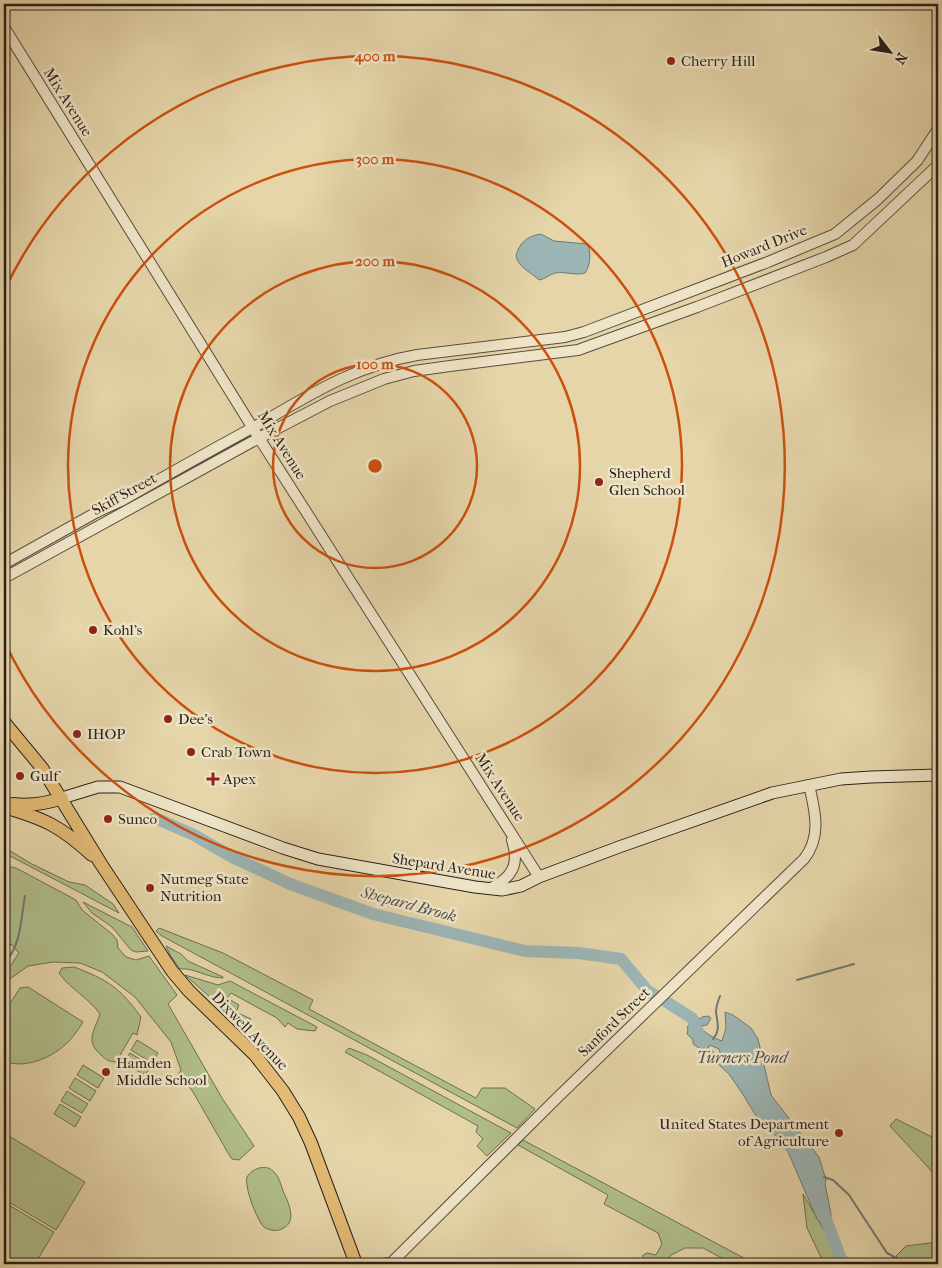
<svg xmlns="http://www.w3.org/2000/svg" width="942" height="1268" viewBox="0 0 942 1268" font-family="'IM FELL French Canon',serif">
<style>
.green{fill:#b0be8b;stroke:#6e6e52}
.water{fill:#9cb5b5;stroke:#6f7977}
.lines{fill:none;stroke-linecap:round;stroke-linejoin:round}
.stream{stroke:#6f7977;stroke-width:2}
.river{stroke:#9cb5b5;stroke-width:12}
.tertiary-casing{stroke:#5a4c3e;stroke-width:12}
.secondary-casing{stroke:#2b1f1a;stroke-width:13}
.primary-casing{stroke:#2b1f1a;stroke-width:14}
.tertiary{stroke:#eee4c7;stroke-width:10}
.secondary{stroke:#eee4c7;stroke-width:11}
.primary{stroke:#e2ba74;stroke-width:12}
.ring{fill:none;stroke:#cc500e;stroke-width:2.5}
.poi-dot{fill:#8f2418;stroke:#eee4c7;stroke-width:2}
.labels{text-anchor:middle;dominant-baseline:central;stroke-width:5;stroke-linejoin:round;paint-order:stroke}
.poi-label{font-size:15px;fill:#2b1f1a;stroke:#eee4c7;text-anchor:start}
.street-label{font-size:15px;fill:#2b1f1a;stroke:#eee4c7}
.water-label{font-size:16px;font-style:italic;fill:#4d4c48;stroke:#eee4c7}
.centre{fill:#cc500e;stroke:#eee4c7;stroke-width:2.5}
.ring-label{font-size:15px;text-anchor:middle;font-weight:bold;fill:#cc500e;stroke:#eee4c7;stroke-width:5;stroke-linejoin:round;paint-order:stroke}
</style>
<rect width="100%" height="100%" fill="#e5d5a9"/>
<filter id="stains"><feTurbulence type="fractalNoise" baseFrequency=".004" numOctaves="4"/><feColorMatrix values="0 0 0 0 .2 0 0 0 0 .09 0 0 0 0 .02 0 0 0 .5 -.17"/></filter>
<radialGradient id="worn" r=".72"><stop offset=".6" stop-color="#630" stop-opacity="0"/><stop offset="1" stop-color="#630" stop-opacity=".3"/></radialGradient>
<!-- green -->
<path class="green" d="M 4,847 L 30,863 L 69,882 L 85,885 L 113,904 L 119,913 L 10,856 L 4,857 Z
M 4,866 L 16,868 L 76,900 L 82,910 L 112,934 L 117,940 L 118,948 L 126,957 L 136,960 L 149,956 L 177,995 L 168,1004 L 222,1098 L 254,1146 L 239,1160 L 232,1159 L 228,1153 L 193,1092 L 184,1080 L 177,1076 L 181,1070 L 171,1042 L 135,997 L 102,972 L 80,963 L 53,962 L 28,966 L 4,983 L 4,969 L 11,965 L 19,953 L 11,944 L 4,955 Z
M 83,902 L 132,927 L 148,951 L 136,952 L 131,950 L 112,927 L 92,913 Z
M 159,928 L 223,953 L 313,1000 L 309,1009 L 476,1098 L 482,1088 L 505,1088 L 535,1109 L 517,1128 L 162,936 L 156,931 Z
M 166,946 L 181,954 L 188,961 L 223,977 L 223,978 C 207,978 193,967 180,969 L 170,955 Z
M 74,967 C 108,980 119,987 141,1017 L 137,1035 L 133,1033 L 116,1062 C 110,1062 106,1060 101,1055 C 85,1041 94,1032 100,1014 C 88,997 71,990 59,973 L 62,968 Z
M 185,975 L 218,985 L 230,981 L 317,1027 L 315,1031 L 297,1029 L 288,1023 L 285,1027 L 277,1018 L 231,993 L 227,998 L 239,1005 L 236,1012 L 251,1019 L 244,1027 Z
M 28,987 L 83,1022 C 79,1028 74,1036 69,1041 C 54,1057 25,1070 4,1061 L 4,1013 L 20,988 Z
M 137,1040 L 158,1053 L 152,1063 L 131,1050 Z
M 349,1048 L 367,1055 L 511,1133 L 487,1156 L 477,1146 L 483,1139 L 476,1132 L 478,1126 L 345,1052 Z
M 130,1053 L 151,1066 L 145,1075 L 124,1063 Z
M 83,1065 L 104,1078 L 98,1088 L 77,1075 Z
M 75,1078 L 96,1091 L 90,1101 L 69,1088 Z
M 67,1091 L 88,1104 L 82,1113 L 61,1101 Z
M 60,1104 L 81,1117 L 75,1127 L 54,1114 Z
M 896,1119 L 938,1140 L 938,1178 L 890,1126 Z
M 4,1133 L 85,1182 L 56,1230 L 4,1199 Z
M 523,1140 L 755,1264 L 733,1264 L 703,1248 L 685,1248 L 671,1255 L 664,1264 L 648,1264 L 642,1256 L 647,1253 L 656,1255 L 662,1244 L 658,1233 L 604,1204 L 608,1195 L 518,1145 Z
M 259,1168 C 264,1167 269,1167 273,1171 C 279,1176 281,1185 283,1191 C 289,1204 299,1224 279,1230 C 274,1231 268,1230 264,1227 C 257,1221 244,1186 247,1177 C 250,1172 254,1170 259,1168 Z
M 803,1194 L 844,1264 L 824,1264 L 807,1228 Z
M 4,1202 L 54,1232 L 35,1264 L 4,1264 Z
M 938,1242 L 938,1264 L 904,1264 L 896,1256 L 906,1246 Z"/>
<!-- water -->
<path class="water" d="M 541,234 L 554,241 L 587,244 C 592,252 590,266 585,273 C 575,276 565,271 555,273 C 549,275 545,279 539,280 C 532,273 518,267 516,256 C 519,243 527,236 541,234 Z
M 725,1012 L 733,1015 L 751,1028 L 758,1039 L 771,1095 L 819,1157 L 826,1180 L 825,1184 L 831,1214 L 831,1234 L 817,1219 L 788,1152 L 779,1139 L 758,1119 L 742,1093 L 729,1074 L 718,1064 L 721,1056 L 719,1049 L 710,1045 L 708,1047 L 716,1054 L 715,1059 L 707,1057 L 705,1052 L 693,1044 L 693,1040 L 687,1034 L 688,1030 L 687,1028 L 694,1015 L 700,1019 L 702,1017 L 708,1016 L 711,1018 L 707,1025 L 700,1026 C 704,1033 714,1038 722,1041 L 726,1028 Z"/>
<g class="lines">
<!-- stream -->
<path class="stream" d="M 4,962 C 21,949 21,917 25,896
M 797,980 L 854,964
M 713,1039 C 721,1030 717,1022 716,1012 C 716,1006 718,1001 720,996
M 824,1177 L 833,1180 L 849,1195 L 887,1253 L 898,1259 L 901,1264"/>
<!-- river -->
<path class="river" d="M 155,818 L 194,835 L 232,857 L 290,884 L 373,914 L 525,951 L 578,953 L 621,959 L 647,990 L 655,995
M 665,1001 L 692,1018 L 699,1034
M 826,1219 L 841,1259 L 846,1264"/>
<defs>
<path id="tertiary" d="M 4,27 L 259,438 L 539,877
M 4,564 L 97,512 L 123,500 C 167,475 210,451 254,427 C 308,396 353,366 417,355 L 565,337 L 584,332 L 768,262 L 835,234 L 878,199 L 917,161 L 938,129
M 4,578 L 259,438 L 330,401 L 384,379 L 414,371 L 450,366 L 578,350 L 697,307 L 826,257 L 853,245 L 938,165
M 489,889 C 512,878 520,865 512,840
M 381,1264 L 391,1263
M 390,1264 L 558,1097 L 804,859 C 822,836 815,811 809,785"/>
<path id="secondary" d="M 62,798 L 98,787 L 120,787 L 283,848 L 318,859 L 475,887 L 502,890 L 521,886 L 539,877 L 619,847 L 772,793 L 841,779 L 871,777 L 938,775"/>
<path id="primary" d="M 4,722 L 42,768 L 101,864 L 172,971 L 189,991 L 255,1055 L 283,1091 L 299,1117 L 311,1143 L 356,1264
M 13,804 C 31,806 45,804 62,798
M 4,807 C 45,819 60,826 92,855"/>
</defs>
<!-- tertiary casing -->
<use href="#tertiary" class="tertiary-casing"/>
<!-- secondary casing -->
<use href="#secondary" class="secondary-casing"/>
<!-- primary casing -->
<use href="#primary" class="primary-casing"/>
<!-- tertiary -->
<use href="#tertiary" class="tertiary"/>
<!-- secondary -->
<use href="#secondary" class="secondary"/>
<!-- primary -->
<use href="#primary" class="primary"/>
</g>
<!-- distance rings -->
<g class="ring">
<circle cx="375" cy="466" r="102"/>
<circle cx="375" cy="466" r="205"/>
<circle cx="375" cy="466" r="307"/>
<path d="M5 289A410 410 0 1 1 5 643"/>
</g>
<!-- markers -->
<g class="poi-dot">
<circle cx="671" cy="61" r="5"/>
<circle cx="599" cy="482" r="5"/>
<circle cx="93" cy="630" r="5"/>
<circle cx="168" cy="719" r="5"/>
<circle cx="77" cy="734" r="5"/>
<circle cx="191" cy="752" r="5"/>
<circle cx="20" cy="776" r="5"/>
<path d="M210.5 771.5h5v5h5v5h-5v5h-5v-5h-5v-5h5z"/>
<circle cx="108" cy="819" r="5"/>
<circle cx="150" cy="888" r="5"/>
<circle cx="106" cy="1072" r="5"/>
<circle cx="839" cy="1133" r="5"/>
</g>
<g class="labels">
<!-- poi labels -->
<g class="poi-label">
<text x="681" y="61">Cherry Hill</text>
<text x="609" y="473">Shepherd<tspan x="609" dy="17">Glen School</tspan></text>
<text x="103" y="630">Kohl's</text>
<text x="178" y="719">Dee’s</text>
<text x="87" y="734">IHOP</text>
<text x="201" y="752">Crab Town</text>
<text x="30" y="776">Gulf</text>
<text x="223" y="779">Apex</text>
<text x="118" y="819">Sunco</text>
<text x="160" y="879">Nutmeg State<tspan x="160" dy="17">Nutrition</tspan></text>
<text x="116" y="1063">Hamden<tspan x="116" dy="17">Middle School</tspan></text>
<text x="829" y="1124" text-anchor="end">United States Department<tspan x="829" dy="17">of Agriculture</tspan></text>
</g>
<!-- street labels -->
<g class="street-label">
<text transform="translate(68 102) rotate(58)">Mix Avenue</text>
<text transform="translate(764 246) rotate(-22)">Howard Drive</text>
<text transform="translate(282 445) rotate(58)">Mix Avenue</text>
<text transform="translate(124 494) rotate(-29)">Skiff Street</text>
<text transform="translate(500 787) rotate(57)">Mix Avenue</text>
<text transform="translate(444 866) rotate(9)">Shepard Avenue</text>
<text transform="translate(614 1022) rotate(-44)">Sanford Street</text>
<text transform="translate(250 1031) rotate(46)">Dixwell Avenue</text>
</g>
<!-- water labels -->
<g class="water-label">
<text transform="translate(409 904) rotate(15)">Shepard Brook</text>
<text x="742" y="1057">Turners Pond</text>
</g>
</g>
<circle cx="375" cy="466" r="8" class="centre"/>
<g class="ring-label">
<text x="375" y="61">400 m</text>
<text x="375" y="164">300 m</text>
<text x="375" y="266">200 m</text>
<text x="375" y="369">100 m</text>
</g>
<!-- margin -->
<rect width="942" height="1268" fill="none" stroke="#e5d5a9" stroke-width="20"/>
<rect x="5" y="5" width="932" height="1258" fill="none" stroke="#2b1f1a" stroke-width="2.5"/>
<rect x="10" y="10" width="922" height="1248" fill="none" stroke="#2b1f1a"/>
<!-- north arrow -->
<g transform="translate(890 52) rotate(121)" stroke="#eee4c7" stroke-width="4" paint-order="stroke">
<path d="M0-4L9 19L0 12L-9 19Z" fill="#2b1f1a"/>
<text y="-8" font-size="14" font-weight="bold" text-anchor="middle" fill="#2b1f1a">N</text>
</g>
<rect width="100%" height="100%" filter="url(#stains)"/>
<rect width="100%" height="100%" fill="url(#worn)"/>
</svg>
